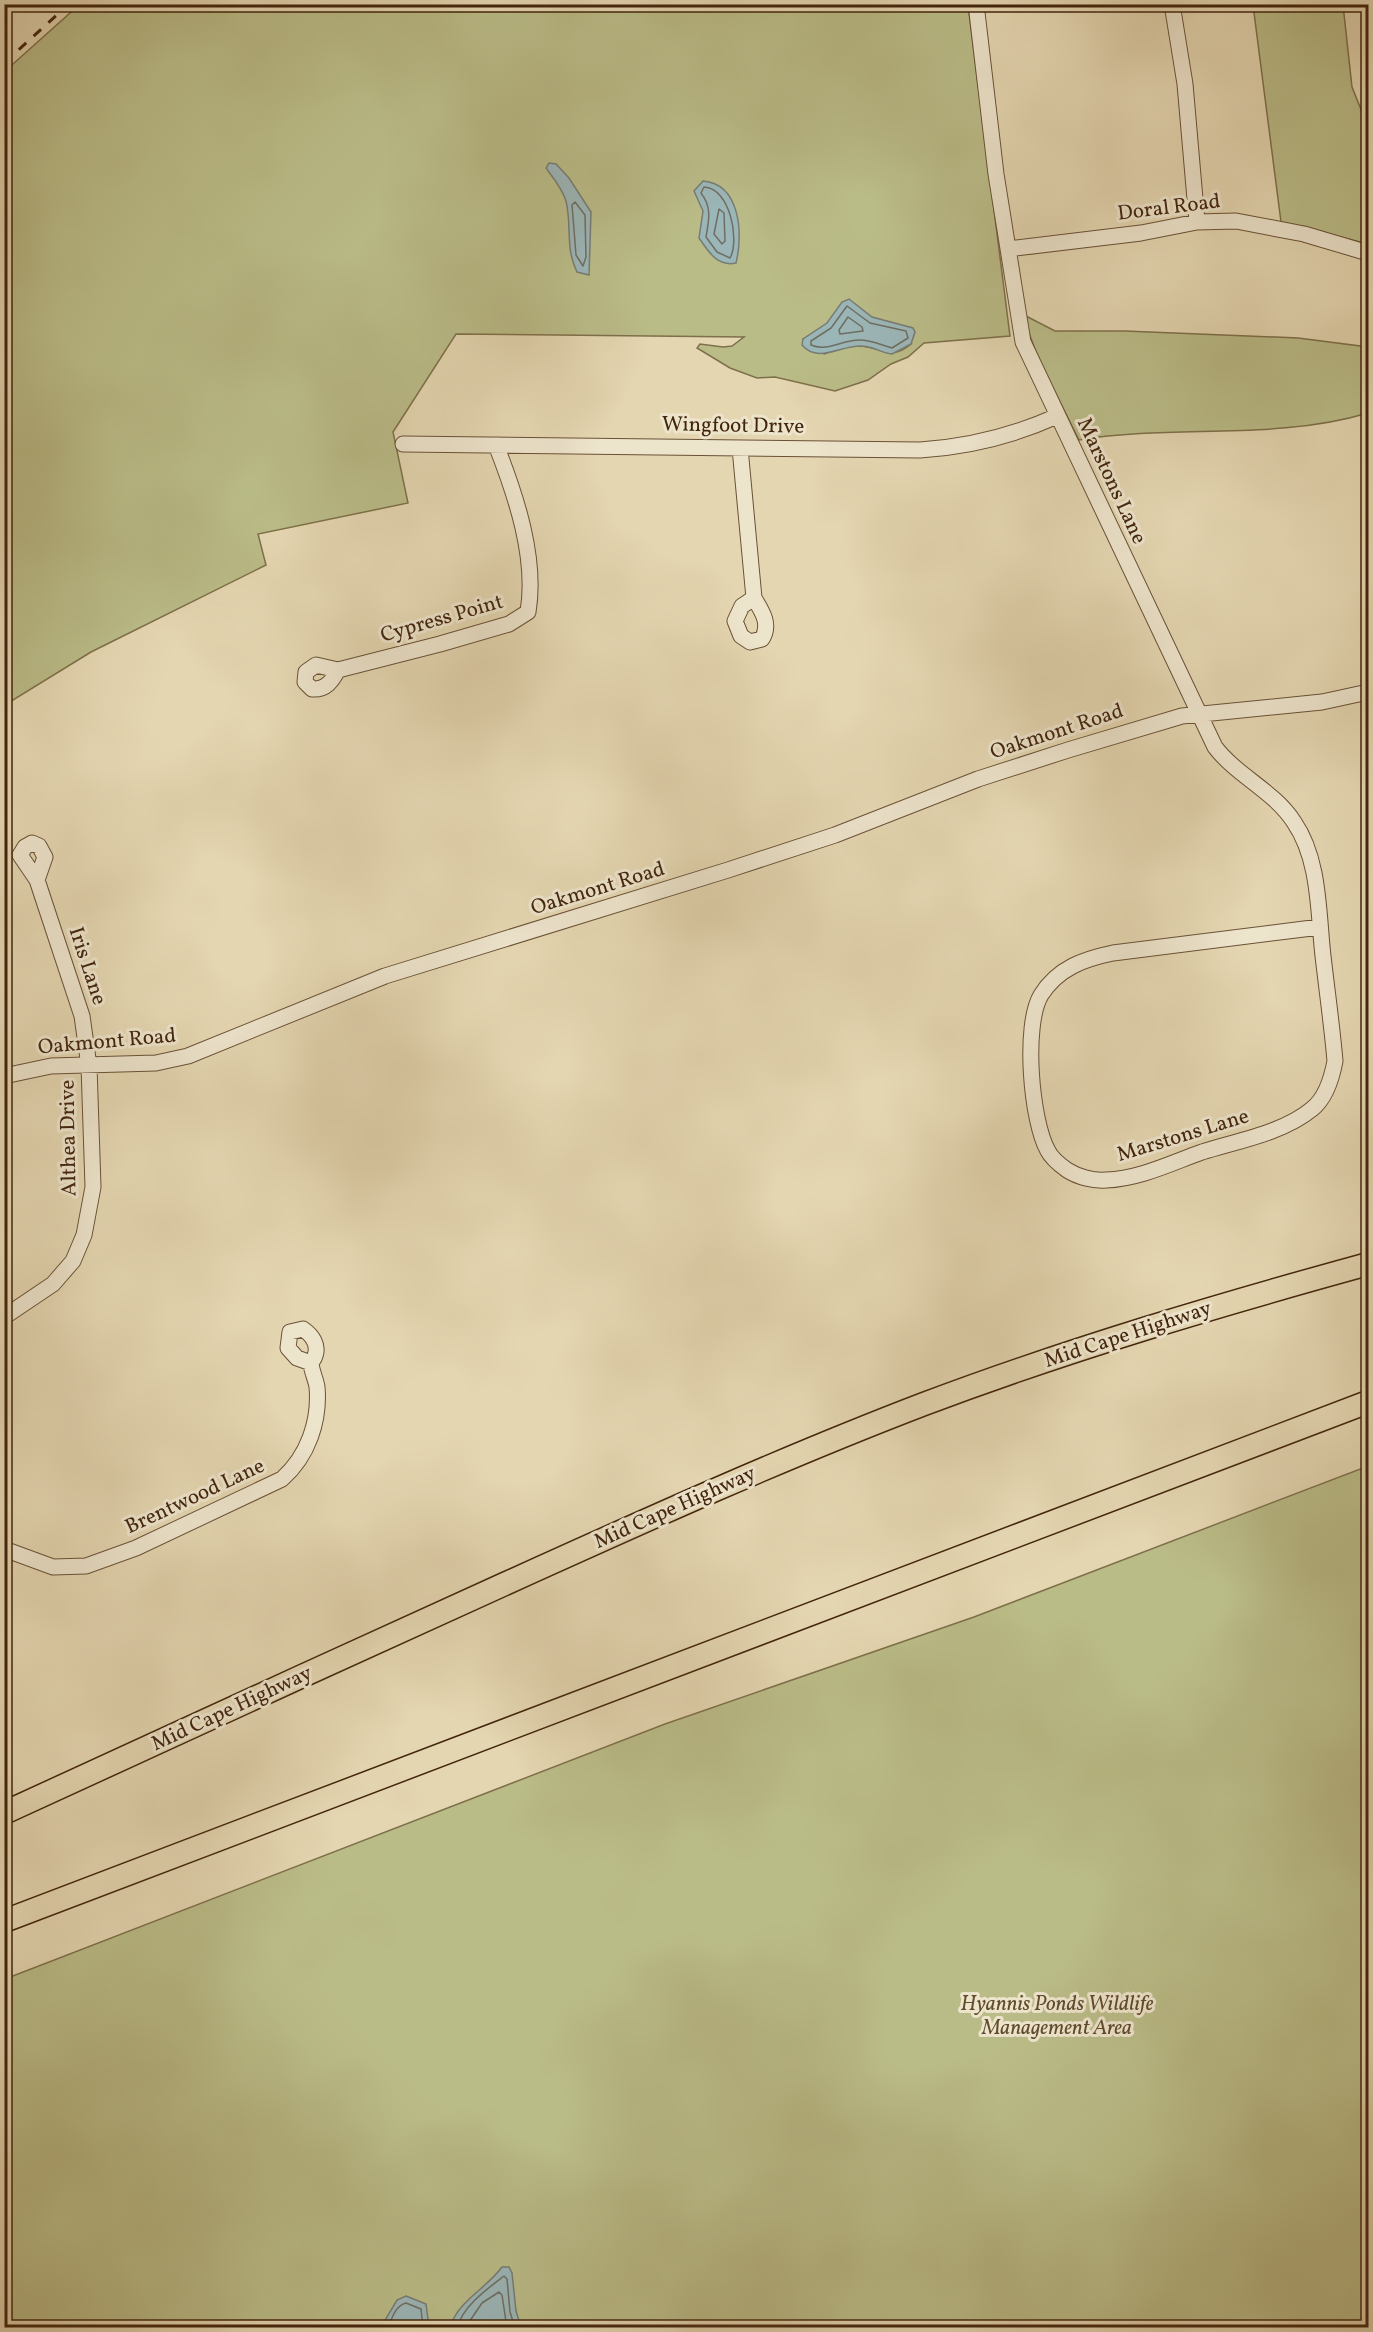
<svg xmlns="http://www.w3.org/2000/svg" width="1373" height="2332" viewBox="0 0 1373 2332" font-family="Vollkorn,serif">
<style>
.green{fill:#babc88;stroke:#7e704a;stroke-width:1.5;fill-rule:evenodd}
.water{fill:#9bb6b8;stroke:#777c74;stroke-width:1.5}
.lines{fill:none;stroke-linecap:round;stroke-linejoin:round}
.shore{stroke:#6e6e62;stroke-width:1.5}
.minor-casing{stroke:#6a5136;stroke-width:17}
.highway-casing{stroke:#42250d;stroke-width:25}
.minor{stroke:#ede4cc;stroke-width:15}
.highway{stroke:#e4d6b1;stroke-width:22}
.rail{stroke:#42250d;stroke-width:3;stroke-dasharray:10 10;stroke-linecap:butt}
.labels{text-anchor:middle;dominant-baseline:central;stroke-width:6;stroke-linejoin:round;paint-order:stroke}
.street-label{font-size:21px;fill:#42250d;stroke:#ede4cc}
.park-label{font-size:21px;font-style:italic;fill:#604b2c;stroke:#ede4cc}
</style>
<rect width="100%" height="100%" fill="#e4d6b1"/>
<filter id="stains"><feTurbulence type="fractalNoise" baseFrequency=".00333" numOctaves="4"/><feColorMatrix values="0 0 0 0 .2 0 0 0 0 .09 0 0 0 0 .02 0 0 0 .5 -.17"/></filter>
<radialGradient id="worn" r=".72"><stop offset=".6" stop-color="#630" stop-opacity="0"/><stop offset="1" stop-color="#630" stop-opacity=".3"/></radialGradient>
<!-- green -->
<path class="green" d="M 79,5 L 968,5 L 1010,336 L 924,343 L 908,357 L 891,364 L 868,380 L 835,391 L 775,377 L 757,378 L 730,368 L 697,348 L 700,344 L 723,347 L 732,346 L 744,337 L 456,334 L 393,432 L 408,503 L 258,534 L 266,565 L 91,652 L 5,705 L 4,72 ZM 804,339 L 911,344 C 889,363 881,345 857,346 C 846,346 835,351 824,354 Z
M 1253,5 L 1343,5 L 1352,87 L 1368,127 L 1368,244 L 1281,222 Z
M 1022,314 L 1055,331 L 1125,331 L 1298,338 L 1368,347 L 1368,413 C 1275,441 1174,424 1079,440 L 1039,360 Z
M 1368,1466 L 1368,2327 L 5,2328 L 5,1979 L 665,1724 L 974,1617 Z"/>
<!-- water -->
<path class="water" d="M 549,163 L 556,164 L 569,178 L 591,212 L 589,275 L 577,272 C 565,248 572,226 566,201 C 562,188 554,179 546,168 Z
M 703,181 C 741,184 743,235 736,263 C 717,267 709,252 699,238 L 703,211 L 694,191 Z
M 849,299 L 872,317 L 913,328 L 915,332 L 911,344 L 892,354 C 881,353 873,346 861,346 C 841,345 818,364 802,345 L 803,339 L 827,323 L 842,302 Z
M 502,2267 L 509,2267 L 512,2273 L 516,2311 L 521,2327 L 450,2327 C 459,2300 486,2289 502,2267 Z
M 406,2296 L 426,2304 L 429,2327 L 381,2327 L 397,2300 Z"/>
<g class="lines">
<!-- shore -->
<path class="shore" d="M 704,187 C 730,188 740,240 730,258 L 717,252 L 706,237 C 709,220 712,207 701,193 Z
M 575,202 L 585,215 L 586,257 L 583,266 L 576,255 L 572,205 Z
M 719,209 L 724,213 L 725,241 L 722,244 L 714,234 Z
M 847,306 L 870,323 L 906,331 L 908,338 L 892,348 C 881,345 872,340 859,340 C 842,340 827,352 811,345 L 811,341 L 831,328 Z
M 848,317 L 862,327 L 863,331 L 840,334 L 839,330 Z
M 388,2328 C 392,2318 395,2306 406,2303 L 421,2309 L 423,2328
M 457,2328 C 463,2306 487,2289 504,2276 L 507,2279 L 510,2312 L 515,2328
M 465,2328 L 482,2303 L 499,2292 L 502,2295 L 507,2328"/>
<defs>
<path id="minor" d="M 976,4 L 996,174 L 1023,342 L 1215,747 C 1237,776 1274,791 1294,822 C 1320,860 1318,912 1323,956 C 1327,991 1332,1026 1335,1061 C 1332,1077 1326,1098 1312,1109 C 1283,1133 1237,1141 1202,1152 C 1171,1163 1139,1179 1106,1180 C 1093,1181 1078,1177 1067,1170 C 1060,1165 1052,1159 1048,1151 C 1031,1121 1023,1025 1041,995 C 1058,968 1084,959 1113,953 L 1320,927
M 1172,4 L 1185,84 L 1197,222
M 1008,249 L 1141,233 L 1197,222 L 1236,221 L 1304,234 L 1368,253
M 403,444 L 920,450 C 968,447 1013,436 1057,416
M 740,448 L 754,598 C 762,611 771,624 762,639 L 750,642 L 741,636 L 735,621 L 742,606 L 754,598
M 338,670 C 332,681 326,690 312,689 L 305,682 L 306,672 L 316,665 L 338,670 L 440,644 L 509,624 L 528,612 C 537,558 516,496 496,445
M 4,1076 L 51,1066 L 156,1063 L 188,1056 L 385,976 L 728,870 L 835,835 L 978,779 L 1068,750 L 1182,716 L 1322,702 L 1368,692
M 4,1317 L 53,1284 L 73,1261 L 84,1235 L 93,1187 L 89,1066 L 82,1016 L 37,880 L 20,855 L 25,847 L 32,843 L 39,846 L 45,857 L 37,880
M 4,1549 L 53,1567 L 86,1566 L 136,1548 L 282,1479 C 308,1456 320,1421 317,1387 C 316,1380 312,1372 311,1364 C 311,1361 314,1360 315,1356 C 319,1345 312,1335 303,1329 L 290,1332 L 288,1348 L 297,1358 L 311,1363"/>
<path id="highway" d="M 4,1813 C 173,1736 340,1658 509,1582 C 646,1520 783,1458 924,1404 C 1070,1349 1219,1305 1368,1264
M 4,1921 L 1368,1402"/>
</defs>
<!-- minor casing -->
<use href="#minor" class="minor-casing"/>
<!-- highway casing -->
<use href="#highway" class="highway-casing"/>
<!-- minor -->
<use href="#minor" class="minor"/>
<!-- highway -->
<use href="#highway" class="highway"/>
<!-- rail -->
<path class="rail" d="M 4,63 L 69,4"/>
</g>
<g class="labels">
<!-- street labels -->
<g class="street-label">
<text transform="translate(1169 208) rotate(-7)">Doral Road</text>
<text transform="translate(733 426) rotate(1)">Wingfoot Drive</text>
<text transform="translate(1111 481) rotate(65)">Marstons Lane</text>
<text transform="translate(442 619) rotate(-16)">Cypress Point</text>
<text transform="translate(1057 732) rotate(-18)">Oakmont Road</text>
<text transform="translate(598 889) rotate(-17)">Oakmont Road</text>
<text transform="translate(87 966) rotate(72)">Iris Lane</text>
<text transform="translate(107 1042) rotate(-5)">Oakmont Road</text>
<text transform="translate(1183 1136) rotate(-17)">Marstons Lane</text>
<text transform="translate(69 1138) rotate(-91)">Althea Drive</text>
<text transform="translate(1128 1335) rotate(-18)">Mid Cape Highway</text>
<text transform="translate(195 1497) rotate(-25)">Brentwood Lane</text>
<text transform="translate(675 1508) rotate(-24)">Mid Cape Highway</text>
<text transform="translate(232 1709) rotate(-25)">Mid Cape Highway</text>
</g>
<!-- park labels -->
<g class="park-label">
<text x="1057" y="2004">Hyannis Ponds Wildlife<tspan x="1057" dy="24">Management Area</tspan></text>
</g>
</g>
<!-- margin -->
<rect width="1373" height="2332" fill="none" stroke="#e4d6b1" stroke-width="24"/>
<rect x="6" y="6" width="1361" height="2320" fill="none" stroke="#42250d" stroke-width="3"/>
<rect x="12" y="12" width="1349" height="2308" fill="none" stroke="#42250d" stroke-width="1.5"/>
<rect width="100%" height="100%" filter="url(#stains)"/>
<rect width="100%" height="100%" fill="url(#worn)"/>
</svg>
